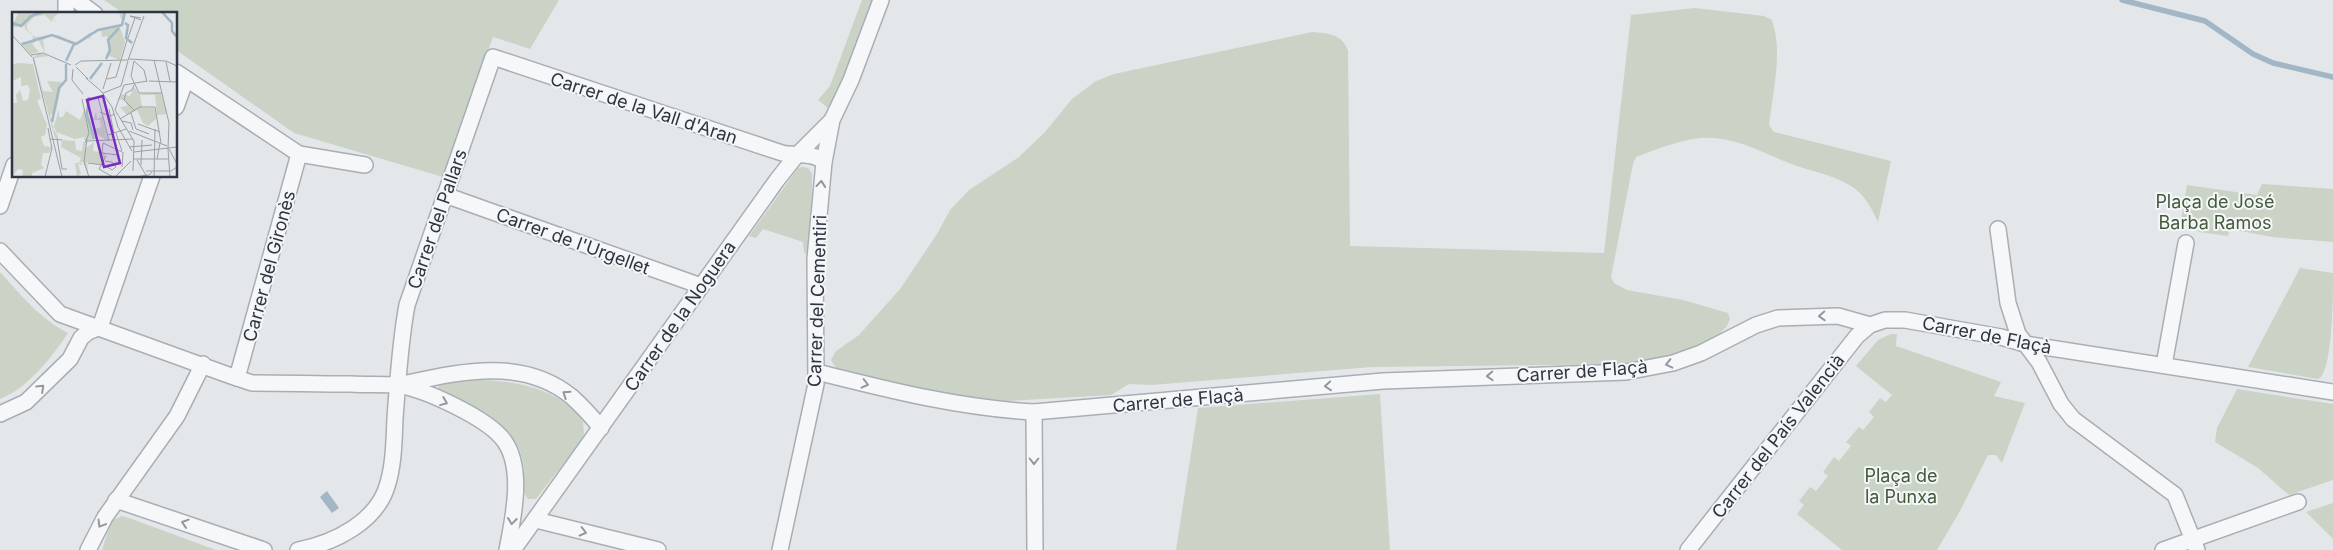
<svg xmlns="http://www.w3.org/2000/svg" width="2333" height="550" font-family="Inter,sans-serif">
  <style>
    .green { fill: #cad3c6 }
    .water { fill: #a3b6c6 }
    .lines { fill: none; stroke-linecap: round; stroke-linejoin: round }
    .stream { stroke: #a3b6c6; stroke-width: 5.5 }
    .street-casing { stroke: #a9aeb4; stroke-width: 18 }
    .street { stroke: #f6f7f9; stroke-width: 15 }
    .oneway { stroke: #92969d }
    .labels { text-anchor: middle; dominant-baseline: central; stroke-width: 4; stroke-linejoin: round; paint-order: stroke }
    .street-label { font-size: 18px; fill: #2d3541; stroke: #f4f6f8 }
    .park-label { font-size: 18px; fill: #435b3c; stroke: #f4f6f8 }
    .inset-river { fill: none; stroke: #a3b6c6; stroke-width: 2.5 }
    .inset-road { fill: none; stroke: #9ba0a6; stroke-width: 1 }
    .view { fill: #7b2cbf; fill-opacity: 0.15; stroke: #7b2cbf; stroke-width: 2.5 }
    .inset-edge { fill: none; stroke: #2d3541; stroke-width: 2.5 }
  </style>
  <rect width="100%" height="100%" fill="#e4e7ea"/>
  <g class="green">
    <polygon points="104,0 559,0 530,49 493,37 443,177 294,133 176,50 176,14 124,14"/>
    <polygon points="862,0 872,0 839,91 828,108 818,100 830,86"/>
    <path d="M1695,8L1764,16L1772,20C1783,52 1773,92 1769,125L1774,132L1891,161L1878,222C1871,207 1865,195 1851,186C1835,176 1815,172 1797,166C1766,155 1737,136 1702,138C1683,139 1654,150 1636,157L1633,164L1611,277L1614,283L1627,290L1683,300L1728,313L1730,319L1727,326L1720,333L1693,349L1636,364L1372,367L1151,385L1129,384L1111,395L991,402L949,396L836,368L831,360L836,351L859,335L900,289L937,234L950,210L969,190L1019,157L1045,132L1072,99L1096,81L1114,74L1312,32C1327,33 1343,34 1348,51L1350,246L1604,253L1631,15Z"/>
    <polygon points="803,167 808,168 812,173 811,254 804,253 803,242 763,229 756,238 749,236 798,168"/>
    <polygon points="2262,184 2333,189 2333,242 2272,237 2230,229 2228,236 2199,232 2194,222 2181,219 2187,185 2257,195"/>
    <path d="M2300,268L2333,273C2333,292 2333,373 2318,379L2248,367Z"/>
    <path d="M0,272C21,295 40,319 68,333C52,357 28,388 0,399Z"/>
    <polygon points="1891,334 1897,334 1896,346 2001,382 1994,396 2025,403 2002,463 1996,455 1988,455 1960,511 1937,550 1842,550 1797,514 1804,505 1799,501 1810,487 1816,491 1828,476 1823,472 1834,457 1839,461 1851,446 1846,442 1859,427 1863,430 1874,417 1869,412 1880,398 1886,402 1892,395 1856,366 1878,340"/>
    <path d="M480,380C517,381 561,389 583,422L584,434L581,441L536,499H528C521,492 525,478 524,469C520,424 478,409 442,393L438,388L439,385L443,384Z"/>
    <polygon points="2237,389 2333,404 2333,480 2289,495 2258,468 2215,442 2217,428"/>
    <polygon points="1380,394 1390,550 1176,550 1198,408"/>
    <polygon points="2333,503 2333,539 2306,512"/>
    <polygon points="122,516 129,518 216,550 102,550 111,521"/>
  </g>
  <polygon class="water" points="327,491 339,508 332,513 320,497"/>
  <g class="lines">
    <polyline class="stream" points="2122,0 2205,21 2253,54 2273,63 2333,77"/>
    <g class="street-casing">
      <g id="street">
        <polyline points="76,0 95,14"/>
        <polyline points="66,14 66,0"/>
        <polyline points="176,72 299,154 365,165"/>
        <polyline points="176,107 186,79"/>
        <polyline points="445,195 701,286"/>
        <polyline points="0,206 14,165"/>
        <polyline points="1998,229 2008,303 2018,334 2039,362 2061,404 2073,419 2175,495 2197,550"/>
        <path d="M0,251L60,314L231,376L252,383C285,383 318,384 351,384C366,385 381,384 396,385C423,388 490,419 505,442C524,470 513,519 507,550"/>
        <polyline points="2164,365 2186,243"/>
        <path d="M817,372C889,390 959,408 1034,412L1383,381L1626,372L1673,363L1701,353L1756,325L1778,318L1838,316L1870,325"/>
        <polyline points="237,378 299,154"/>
        <path d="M398,385C455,373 521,355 572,397C582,406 592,417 601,428"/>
        <polyline points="1034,412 1035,550"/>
        <polyline points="0,414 26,402 70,359 81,338 88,332 100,327 152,176"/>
        <polyline points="116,500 264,550"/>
        <polyline points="536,520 658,550"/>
        <polyline points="88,550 105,517 177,416 203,364"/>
        <path d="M298,550C334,543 378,522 388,483C394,462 394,440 395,418C398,380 400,342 407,305L493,57L782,153C795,156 814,152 824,162"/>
        <polyline points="513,550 777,180 796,156 831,121"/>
        <polyline points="780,550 816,384 815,259 824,162 832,120 851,80 881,0"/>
        <polyline points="1688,550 1857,336 1870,325 1885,320 1905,320 2001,337 2025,344 2333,392"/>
        <polyline points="2163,550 2298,502"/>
      </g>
    </g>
    <use href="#street" class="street"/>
  </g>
  <defs><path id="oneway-chevron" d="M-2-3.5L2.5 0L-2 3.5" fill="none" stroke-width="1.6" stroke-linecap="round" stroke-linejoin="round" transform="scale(1.25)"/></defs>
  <g class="oneway">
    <use href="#oneway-chevron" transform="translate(821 184) rotate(-85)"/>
    <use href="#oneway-chevron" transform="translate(1822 316) rotate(177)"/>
    <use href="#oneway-chevron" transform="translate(1669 364) rotate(167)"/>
    <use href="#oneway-chevron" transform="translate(1490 376) rotate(178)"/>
    <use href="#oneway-chevron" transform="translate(865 384) rotate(14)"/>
    <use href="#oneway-chevron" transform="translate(1328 386) rotate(175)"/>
    <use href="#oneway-chevron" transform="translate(41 388) rotate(-43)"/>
    <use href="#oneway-chevron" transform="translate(566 394) rotate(-146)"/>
    <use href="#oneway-chevron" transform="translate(444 402) rotate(22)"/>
    <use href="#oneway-chevron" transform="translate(1034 461) rotate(90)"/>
    <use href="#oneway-chevron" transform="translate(512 521) rotate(97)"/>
    <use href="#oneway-chevron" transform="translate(185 523) rotate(-162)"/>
    <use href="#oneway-chevron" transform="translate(101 524) rotate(121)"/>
    <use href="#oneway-chevron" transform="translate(583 532) rotate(14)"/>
  </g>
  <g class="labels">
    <g class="street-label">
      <text transform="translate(644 108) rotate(18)">Carrer de la Vall d'Aran</text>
      <text transform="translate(437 219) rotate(-71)">Carrer del Pallars</text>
      <text transform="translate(573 241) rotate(20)">Carrer de l'Urgellet</text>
      <text transform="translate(269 266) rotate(-75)">Carrer del Gironès</text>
      <text transform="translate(817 301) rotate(-88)">Carrer del Cementiri</text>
      <text transform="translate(680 316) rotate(-55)">Carrer de la Noguera</text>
      <text transform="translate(1987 335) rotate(11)">Carrer de Flaçà</text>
      <text transform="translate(1582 371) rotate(-4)">Carrer de Flaçà</text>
      <text transform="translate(1178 400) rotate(-5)">Carrer de Flaçà</text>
      <text transform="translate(1778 436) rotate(-52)">Carrer del País Valencià</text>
    </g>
    <g class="park-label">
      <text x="2215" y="201">Plaça de José<tspan x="2215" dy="21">Barba Ramos</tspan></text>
      <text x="1901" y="475">Plaça de<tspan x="1901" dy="21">la Punxa</tspan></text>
    </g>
  </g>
  <g transform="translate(12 12)">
    <rect width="165" height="165" fill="#e4e7ea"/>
    <path d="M48,0L42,5L44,11L41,5L40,10L33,3L22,5L15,12V17L23,25L46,23L61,30L38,24L31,28L33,41L26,27L20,32L27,40L18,42L8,31L20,29L21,23L13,17V14L0,15L6,1ZM107,0H113V7L108,16L113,30L108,48L97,44L93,47L98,33L95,24L90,25L89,18L77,24L80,27L75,26L70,30L64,32L77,21L108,13L112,7H109ZM27,41L37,44L22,46L31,79L41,80L35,69L50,70L44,99L38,103L42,117L41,118H42L46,124V126H43L21,46ZM5,51L21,52L29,87L25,88L26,91L35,113L33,123L29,125L32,134L40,135L37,141H31L29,153L32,156L20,161V165H10L11,158L6,157L0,165V91H5L4,83L8,78L11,89L16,88L18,78L16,73L9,74V65L0,69V53ZM122,75L127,82L149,81L155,102L145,103L143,83H128L130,96H142L145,106L136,114L131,111L125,98L115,103L108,95L115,94L114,89L106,87L110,82L118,84ZM73,96L82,128H72L73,125L63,127L44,120L42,114L47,97V105H51L54,99L68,108ZM84,100L85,107L90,104L96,129L86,123L83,117L89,115L88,108H81ZM50,128L63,129L64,138L70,139L71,130L74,132L73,137L82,130L89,131L82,130L81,139L94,141L91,153L75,150L76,160L71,150H68L71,153L66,152L69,161L65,165L63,151H67L69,146L49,135Z" fill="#cad3c6"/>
    <path class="inset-river" d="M150,0L160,11V19L165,25M0,11L9,14L19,4L30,0M113,11L116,13L114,26L120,31M10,32L40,23L64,32L86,18L110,13L113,0M94,47L98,38L96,28L107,16M54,49L62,32M78,67L90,51M77,85L75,102L82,127M40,110L47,76L54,68V52"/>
    <path class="inset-road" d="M129,8L118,4L129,6M0,23L20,45M116,26L123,6M19,43L31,41L59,53M21,45L50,165M116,47L154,49L165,54M142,48L157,111L156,137M122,49L119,64L127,81H150M122,49L132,58L135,70M154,50L158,69M63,53L69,49L116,48L132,4M64,55L76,67M61,57L60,68L71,82M74,66L89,79L100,95L106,115L120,139M95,67L104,65L115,28M137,69L165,70M112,73L103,98L122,129L121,159M112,73L135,69M122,73L120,78L114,81L112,88L123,99M91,77L99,51M91,81L109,74L116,49M86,85L97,129M70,87L77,121L73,131M97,97L102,121M88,100L98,104L103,102M119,101L124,117L137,122M108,107L128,95H143L149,131M110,109L119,111L121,118M126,112L148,120M36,116L38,127L50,128M117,119L155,134M104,121L110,139M96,123L114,117M45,126L50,157H55M75,127L72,150L77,165M75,129L121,127M91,131L90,141L106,143M91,131L110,140M117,135L140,133M156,137L158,165M157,137L165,152M122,140L165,135M94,144L87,157L101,165M122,147H156M145,147L148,131M125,148L135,165M76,151L91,153M92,153L100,158L104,155L100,150L93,149M129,153L130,128M110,155L111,140M134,159H159L165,155M33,165L40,136L38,127M103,165L119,149M123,165L137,163L140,160M142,165L143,117"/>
    <path class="view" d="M91,84L108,151L92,155L75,88Z"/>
    <rect width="165" height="165" class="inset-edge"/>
  </g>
</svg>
